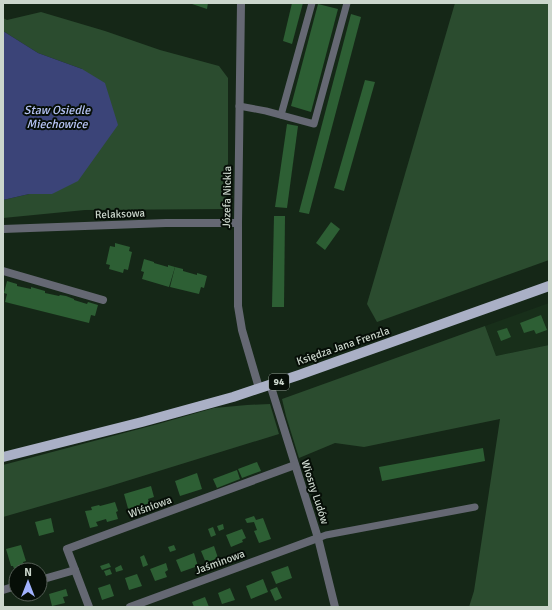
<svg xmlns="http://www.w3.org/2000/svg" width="552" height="610" font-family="Signika,sans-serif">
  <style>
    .built { fill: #182f1a }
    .green { fill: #2b4c2f }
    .water { fill: #3b4478 }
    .building { fill: #2d5f34 }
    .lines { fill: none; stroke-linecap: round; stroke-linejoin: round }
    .lane { stroke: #656873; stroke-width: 7 }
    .street { stroke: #656873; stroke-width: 8 }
    .primary { stroke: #aab0c6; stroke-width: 10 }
    .labels { text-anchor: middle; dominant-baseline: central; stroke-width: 4; stroke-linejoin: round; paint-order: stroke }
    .shield { fill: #060e07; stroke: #909a91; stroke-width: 1 }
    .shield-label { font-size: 10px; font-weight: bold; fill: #cbd6cc }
    .street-label { font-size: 11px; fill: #cbd6cc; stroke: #060e07 }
    .water-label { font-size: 12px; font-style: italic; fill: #b6c3f4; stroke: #060e07 }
  </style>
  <rect width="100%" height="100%" fill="#152717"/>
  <polygon class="built" points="549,303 549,345 496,356 485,326"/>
  <g class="green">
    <polygon points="455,3 549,3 549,260 377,322 367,304"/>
    <polygon points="41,12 105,31 160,50 219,66 228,78 228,163 226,209 85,210 3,218 3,200 29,194 52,194 82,69 38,53 3,31 3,18 7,20"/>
    <polygon points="485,326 496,356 549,345 549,607 469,607 474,591 500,419 364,447 335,443 299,458 286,416 282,399"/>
    <polygon points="270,404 279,434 107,487 3,517 3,465 158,424 214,408 247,405"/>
  </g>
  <polygon class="water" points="3,31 38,53 82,69 105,83 118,125 78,181 52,194 29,194 3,200"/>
  <g class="building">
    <polygon points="189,3 208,3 207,9"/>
    <polygon points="292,3 303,3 292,44 283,41"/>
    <polygon points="318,4 338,9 311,112 291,106"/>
    <polygon points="351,14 361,17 309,214 299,212"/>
    <polygon points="365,80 375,82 344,191 334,188"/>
    <polygon points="287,124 298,126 287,208 275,207"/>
    <polygon points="274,216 285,216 284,307 272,307"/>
    <polygon points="331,222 340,229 325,250 316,243"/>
    <polygon points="115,243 130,247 129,251 132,252 128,270 124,269 123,273 109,269 110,265 106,264 110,246 115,247"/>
    <polygon points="144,259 154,262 154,263 168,267 168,265 175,267 169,287 142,279 144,272 141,271"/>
    <polygon points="175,267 183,269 183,271 197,275 197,273 207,276 204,288 201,287 199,294 170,287"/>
    <polygon points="7,281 17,284 17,286 31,289 31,287 45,291 45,293 59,296 60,295 66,296 74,299 74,300 87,304 88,302 98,305 95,316 91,315 89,323 5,302 7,294 4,293"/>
    <polygon points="541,315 547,330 536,334 534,330 524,333 520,323"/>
    <polygon points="507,328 511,337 501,341 497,331"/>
    <polygon points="483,448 485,461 382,481 379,467"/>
    <polygon points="257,462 261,471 242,478 238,469"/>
    <polygon points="237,470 240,479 217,488 213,479"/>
    <polygon points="197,473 202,489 180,496 175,481"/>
    <polygon points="151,486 154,497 148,499 150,505 129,512 124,494"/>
    <polygon points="115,502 118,511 116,512 118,519 107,522 106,519 96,522 98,526 90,528 85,511 92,510 91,507 99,505 100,506"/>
    <polygon points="254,516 256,520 263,518 271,539 259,543 254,531 257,530 254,522 247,523 245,519"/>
    <polygon points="51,518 54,532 39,536 35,522"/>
    <polygon points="223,524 224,529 219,531 217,526"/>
    <polygon points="213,527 216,535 211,537 208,529"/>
    <polygon points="242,529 246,538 242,540 243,542 231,547 226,535"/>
    <polygon points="21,545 26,561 23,562 24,566 19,567 20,570 16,570 16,574 13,566 11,566 6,549"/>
    <polygon points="174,545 176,550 170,552 168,547"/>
    <polygon points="214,546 218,558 206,563 201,551"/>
    <polygon points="194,553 198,566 181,572 176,560"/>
    <polygon points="144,555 148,565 143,567 140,557"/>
    <polygon points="109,563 111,567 102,570 100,566"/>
    <polygon points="166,563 168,570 165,572 167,577 155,581 150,569"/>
    <polygon points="121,565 123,570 116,572 115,568"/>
    <polygon points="288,566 292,578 276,584 271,572"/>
    <polygon points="110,569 112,574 106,576 104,571"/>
    <polygon points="137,574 142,586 129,590 125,578"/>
    <polygon points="263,579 268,592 251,599 246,586"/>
    <polygon points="110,584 114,596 102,600 98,588"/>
    <polygon points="277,587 282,598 275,601 270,590"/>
    <polygon points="230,588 235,600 222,604 218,593"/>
    <polygon points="66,589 68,596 63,597 65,603 52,606 49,594"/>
    <polygon points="205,597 209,607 194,607 192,602"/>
  </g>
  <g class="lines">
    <g class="lane">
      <polyline points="239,106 266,111 314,124 347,3"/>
      <polyline points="281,115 312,3"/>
      <polyline points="318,538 326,535 475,507"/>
    </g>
    <g class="street">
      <polyline points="241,3 238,223 238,306 242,330 259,388"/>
      <polyline points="3,229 166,223 238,223"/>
      <polyline points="3,271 103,300"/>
      <polyline points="270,384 318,538 335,607"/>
      <polyline points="75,570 89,607"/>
      <polyline points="40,580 75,570 67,549 295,465"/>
      <polyline points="3,590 16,586"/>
      <polyline points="130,607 318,538"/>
    </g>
    <polyline class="primary" points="3,457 142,422 233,397 299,375 549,286"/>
  </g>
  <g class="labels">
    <rect class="shield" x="269" y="374" width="20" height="16" rx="3"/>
    <g class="shield-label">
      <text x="279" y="382">94</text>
    </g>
    <g class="street-label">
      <text transform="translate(227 197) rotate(-89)">Józefa Nickla</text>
      <text transform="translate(120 214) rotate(-2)">Relaksowa</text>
      <text transform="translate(343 346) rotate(-19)">Księdza Jana Frenzla</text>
      <text transform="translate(315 492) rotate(72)">Wiosny Ludów</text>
      <text transform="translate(150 507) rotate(-20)">Wiśniowa</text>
      <text transform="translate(220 562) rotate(-20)">Jaśminowa</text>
    </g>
    <g class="water-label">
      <text x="57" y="110">Staw Osiedle<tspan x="57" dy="14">Miechowice</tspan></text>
    </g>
  </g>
  <rect width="552" height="610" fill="none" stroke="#cbd6cc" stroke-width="8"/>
  <g transform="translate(28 582)"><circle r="19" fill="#060e07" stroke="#555e56"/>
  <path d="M0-3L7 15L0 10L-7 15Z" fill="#a1b2fd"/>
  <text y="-6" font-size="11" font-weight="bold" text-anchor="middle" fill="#cbd6cc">N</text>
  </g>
</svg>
